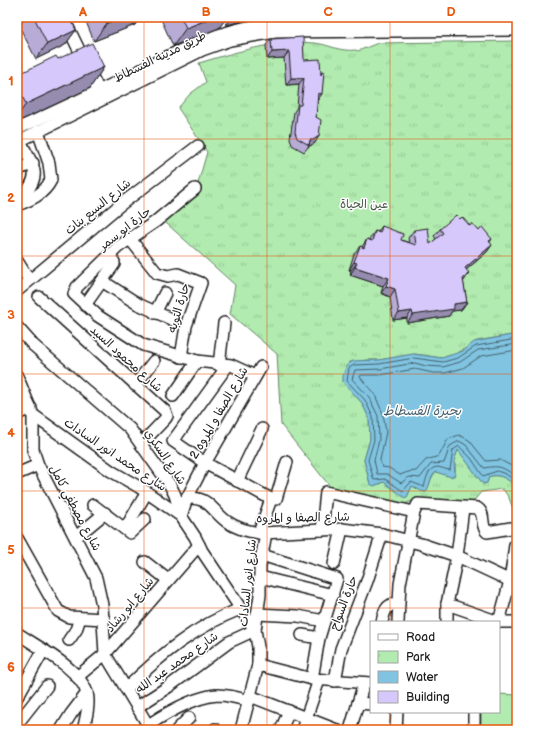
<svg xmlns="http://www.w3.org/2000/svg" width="534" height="747" font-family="'Balsamiq Sans','Playpen Sans Arabic',sans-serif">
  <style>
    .green { fill: #b1ebaf; stroke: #668466 }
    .park { fill: url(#park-tufts); stroke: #668466 }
    .water { fill: #80c4e1; stroke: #588192 }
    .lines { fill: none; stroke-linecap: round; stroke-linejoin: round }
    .shore { stroke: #445f6b; stroke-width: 1 }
    .minor-casing { stroke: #1c1c1c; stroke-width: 14 }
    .minor { stroke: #fff; stroke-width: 11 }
    .wall { fill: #b8acd7; stroke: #1c1c1c }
    .shaded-wall { fill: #968caf; stroke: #1c1c1c }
    .building { fill: #d6c8fa; stroke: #1c1c1c }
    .grid { fill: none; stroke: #e8590c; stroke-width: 1; stroke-opacity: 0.55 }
    .labels { text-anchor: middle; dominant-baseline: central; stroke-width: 3; stroke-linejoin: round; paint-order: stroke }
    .street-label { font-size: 12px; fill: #1c1c1c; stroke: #fff }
    .park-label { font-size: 12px; fill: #495a48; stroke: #fff }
    .water-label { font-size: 13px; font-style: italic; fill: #445f6b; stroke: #fff }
    .neatline { fill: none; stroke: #e8590c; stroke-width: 1.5 }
    .grid-label { font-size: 13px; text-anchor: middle; font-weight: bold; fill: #e8590c }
  </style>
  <defs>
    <pattern id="park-tufts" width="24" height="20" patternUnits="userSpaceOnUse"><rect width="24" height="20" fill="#b1ebaf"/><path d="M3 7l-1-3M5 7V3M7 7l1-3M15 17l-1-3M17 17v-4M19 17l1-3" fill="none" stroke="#98c996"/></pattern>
  </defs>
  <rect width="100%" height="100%" fill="#fff"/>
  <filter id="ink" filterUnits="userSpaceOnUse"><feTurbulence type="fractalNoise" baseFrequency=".025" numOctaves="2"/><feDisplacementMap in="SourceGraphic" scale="8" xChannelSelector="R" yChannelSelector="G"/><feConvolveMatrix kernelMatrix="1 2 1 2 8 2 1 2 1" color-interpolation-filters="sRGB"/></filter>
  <g filter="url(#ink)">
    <polygon class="green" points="499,694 517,695 517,730 481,730 481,712 499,712"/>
    <path class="park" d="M517,41V334L477,341L456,354L442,358L415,354L379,360H367L350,362L346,366L343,382L362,403L369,418L370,439L364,460L370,484H380L384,482L407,497L412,486L425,492C431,486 429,478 436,472L454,476C458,468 451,458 459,450L483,484L487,483L489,477C499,472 511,481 517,488V519L509,498L503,489L481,492L473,502L415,500L400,506L332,489L281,425L277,354L230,314L235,285L166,223V219L195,194L207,152L178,108L190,94L206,82L199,63C236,52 274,40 314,43C329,44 338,52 356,50L358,51L378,43Z"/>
    <path class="water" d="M517,334V488C511,481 499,472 489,477L487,483L483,484L458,450L454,461L455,475L451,477L436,472C429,478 431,484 426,492L421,491L412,486L407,497L405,498L384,482L374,486L370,484L364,460L370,439L369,418L362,403L343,382V374L348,364L353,361L379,360L413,354L442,358L463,351L474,342Z"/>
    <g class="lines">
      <g class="shore">
        <path d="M517,339L476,346L458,358L443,362L414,358L379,364L354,365L349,368L347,381L365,400L373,417L374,440L368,460L374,480L385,479L403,491L411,482L424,487C426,481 427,468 437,467C441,467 446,470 450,470L453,450L459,446L471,458L483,476L497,471L506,474L517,482"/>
        <path d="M517,344L478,350L460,362L443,367L426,366L415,363L380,369L355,370L352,379L369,397L378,416L379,440L374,460L377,474H387L401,483L409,477L420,478L431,464L444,463L450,446L459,441L466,445L484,468C501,465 502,467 517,477"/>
        <polyline points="517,350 481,356 463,368 445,373 433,373 415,369 380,375 361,375 360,377 375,395 383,414 386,432 380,460 382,467 389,468 400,475 408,472 416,471 426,460 439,456 448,439 459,435 469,440 486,461 500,460 517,469"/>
      </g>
      <g class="minor-casing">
        <g id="minor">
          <polyline points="63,17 102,97"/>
          <path d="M17,129C51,113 85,98 119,81C168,57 212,30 268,24L517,20"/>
          <polyline points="17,142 202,50 230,40 275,32 517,30"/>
          <polyline points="17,170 33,163"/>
          <polyline points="195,189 155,222 118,247 77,287 74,294 98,316 143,345 197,361 231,365 255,376"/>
          <path d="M17,205C31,200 44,194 51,180L49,163L38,131"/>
          <path d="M17,205C41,174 38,174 20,141"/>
          <polyline points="130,239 157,273 168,276 178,274 201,283 186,326 181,357"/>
          <polyline points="17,261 29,280"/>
          <polyline points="102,281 138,304 173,320"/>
          <polyline points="17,291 120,205 198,146"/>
          <polyline points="39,297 165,411 167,416 165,419 141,444"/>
          <polyline points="85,305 114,264 114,262 109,256"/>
          <polyline points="155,313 165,293"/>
          <polyline points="17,327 33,345 130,429 170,485 175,495 181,516 195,537 202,551 255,630 229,642 168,687 137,707"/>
          <polyline points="219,365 224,323"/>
          <polyline points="228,365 173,441 205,463 271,499"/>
          <polyline points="17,376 33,415 33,450 38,465 96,578 102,605 105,654 151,730"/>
          <polyline points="135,385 154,361"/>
          <polyline points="173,396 197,361"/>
          <polyline points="17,414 31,408"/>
          <polyline points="33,415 111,471 139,487 181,516 187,498 205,463 261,367"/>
          <polyline points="17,474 38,465"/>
          <polyline points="237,481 262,429"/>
          <path d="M187,498C210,497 211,510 226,521C237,529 249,532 262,533L342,529L382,534L421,544L457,556L517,584"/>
          <polyline points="93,505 130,533 145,519"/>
          <polyline points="125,529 147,492"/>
          <polyline points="322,530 326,492 414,512"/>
          <polyline points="259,533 271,499 276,499 287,462"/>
          <polyline points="76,537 105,513"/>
          <polyline points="17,538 58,611 69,617 104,619"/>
          <polyline points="262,555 337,579 319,638 312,679"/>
          <polyline points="145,562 168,580"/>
          <polyline points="334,564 342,529"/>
          <polyline points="260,577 333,595"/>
          <polyline points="447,604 499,622 517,622"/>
          <polyline points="257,614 298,616 324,621"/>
          <path d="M382,622C384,612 386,604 398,603"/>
          <path d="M398,622L400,584L414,512L418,504L477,508C486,513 480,526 487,532L511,528"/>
          <polyline points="447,622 447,604 457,556 463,508"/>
          <polyline points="499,622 510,581 515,545 517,546"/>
          <path d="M17,633C37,647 80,668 87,693C90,704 86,719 83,730"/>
          <polyline points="302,635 319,638"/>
          <polyline points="69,640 76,630 80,618"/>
          <polyline points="258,665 312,679 371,683"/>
          <polyline points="77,677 105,654 199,545"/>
          <polyline points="335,681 341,649 367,581 382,534"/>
          <path d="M126,689C160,655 196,626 240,609"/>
          <polyline points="250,696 337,730"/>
          <polyline points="17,697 43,651"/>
          <polyline points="358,703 371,704"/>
          <polyline points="474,712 474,730"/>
          <polyline points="17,724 47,686"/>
          <polyline points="61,730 71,714 87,693"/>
          <path d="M142,730C160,716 195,696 218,695C228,695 239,698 249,701"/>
          <polyline points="177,730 189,718"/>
          <polyline points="214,730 215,729"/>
          <polyline points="241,730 258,665 258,647 255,630 260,595 260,566 266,533"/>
          <polyline points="281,730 289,711"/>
          <polyline points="302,730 319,680"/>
          <polyline points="350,730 364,683"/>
          <polyline points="396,730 397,712"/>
        </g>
      </g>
      <use href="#minor" class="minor"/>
    </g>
    <g class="wall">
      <polygon points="17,17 70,17 76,30 65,45 36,59 19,26 17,27"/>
      <polygon points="84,17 140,17 135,25 94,41"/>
      <polygon points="160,17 248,17 246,20 227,25 225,19 219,28 173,46"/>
      <polygon points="271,39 304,60 321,73 322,71 317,101 315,143 308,147 304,152 292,145 290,138 294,112 297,107 299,84 286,85 284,58 267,59 266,45"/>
      <polygon points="58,59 104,67 90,88 17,122 17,75"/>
      <polygon points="517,77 517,101 514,101 515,79"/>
      <polygon points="460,219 470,226 492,239 490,242 487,252 466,270 463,281 467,302 461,310 452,311 449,316 407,323 407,318 393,320 390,297 381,293 383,286 350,275 351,270 349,270 354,254 360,246 362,247 367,239 369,240 375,231 378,232 382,226 401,240 409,243 408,238 414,230 430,244 436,239 434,236 440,229"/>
    </g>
    <g class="shaded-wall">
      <polygon points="17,17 26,17 19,26 17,27"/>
      <polygon points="122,17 140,17 135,25 94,41 107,23"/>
      <polygon points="214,17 227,17 219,28 173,46 186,28"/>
      <polygon points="232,17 248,17 246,20 227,25"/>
      <polygon points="76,30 65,45 36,59 47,44"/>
      <polygon points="289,51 284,58 267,59 272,52"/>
      <polygon points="104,67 90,88 17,122 17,117 26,104"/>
      <polygon points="291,78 304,78 299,84 286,85"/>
      <polygon points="318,93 322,94 317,101"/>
      <polygon points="517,96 517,101 514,101"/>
      <polygon points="319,136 315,143 308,147 309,145 310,140"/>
      <polygon points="492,245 487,252 459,276 465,268"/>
      <polygon points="354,262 357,263 351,270 349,270"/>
      <polygon points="355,267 389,278 383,286 350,275"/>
      <polygon points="469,273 464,281 458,286 463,279"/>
      <polygon points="386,286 395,289 390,297 381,293"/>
      <polygon points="467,302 461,310 452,311 449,316 407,323 413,315 454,304"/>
      <polygon points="412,311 407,318 393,320 399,313"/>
    </g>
    <g class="building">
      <polygon points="34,17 70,17 76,30 47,44"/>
      <polygon points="104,17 122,17 107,23"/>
      <polygon points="181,17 214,17 186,28"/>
      <polygon points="303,37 304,60 320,59 321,75 322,71 324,72 322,94 318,93 316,117 321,120 319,136 313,140 310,140 309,145 297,138 295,132 298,105 301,105 304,78 291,78 289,51 272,52 271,39"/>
      <polygon points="92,43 104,67 26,104 17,86 17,75 56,56 58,59"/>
      <polygon points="456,215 460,219 462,217 470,226 472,223 479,231 482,227 492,239 489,241 492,245 465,268 469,273 463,279 467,302 454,304 454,309 413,315 412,311 399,313 395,289 386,286 389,278 355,267 357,263 354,262 360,246 364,248 367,239 372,241 375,231 380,233 382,226 403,234 401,240 416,245 414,230 428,228 430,244 443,233 440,229"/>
    </g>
  </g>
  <path class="grid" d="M144,17V730M267,17V730M390,17V622M17,139H517M17,256H517M17,374H517M17,491H517M17,608H517M390,712V730"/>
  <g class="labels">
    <g class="street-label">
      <text transform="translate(160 57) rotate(-26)">طريق مدينة الفسطاط</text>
      <text transform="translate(98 207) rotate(-39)">شارع السبع بنات</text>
      <text transform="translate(125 229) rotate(-38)">حارة ابو سمر</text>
      <text transform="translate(179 308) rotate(-74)">حارة التوبه</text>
      <text transform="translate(126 359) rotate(42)">شارع محمود السيد</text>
      <text transform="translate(219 413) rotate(-60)">شارع الصفا و المروه 2</text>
      <text transform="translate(115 455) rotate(34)">شارع محمد انور السادات</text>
      <text transform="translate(165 457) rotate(56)">شارع السكري</text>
      <text transform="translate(75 508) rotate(62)">شارع مصطفي كامل</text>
      <text transform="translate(303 518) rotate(-1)">شارع الصفا و المروه</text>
      <text transform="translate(248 583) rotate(-84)">شارع انور السادات</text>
      <text transform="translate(344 603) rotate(-69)">حارة السواح</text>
      <text transform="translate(130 605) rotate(-50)">شارع ابو رشاد</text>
      <text transform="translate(177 663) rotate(-35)">شارع محمد عبد الله</text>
    </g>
    <g class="park-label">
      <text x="364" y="204">عين الحياة</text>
    </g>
    <g class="water-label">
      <text x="422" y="411">بحيرة الفسطاط</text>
    </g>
  </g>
  <rect width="534" height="747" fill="none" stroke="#fff" stroke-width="44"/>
  <rect x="370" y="621" width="130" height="92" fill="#ffffff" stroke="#a4a4a4"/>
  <rect x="378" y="634" width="20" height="6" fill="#ffffff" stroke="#a4a4a4"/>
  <text x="406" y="641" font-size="12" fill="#1c1c1c">Road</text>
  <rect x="378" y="651" width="20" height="12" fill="url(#park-tufts)" stroke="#a4a4a4"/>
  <text x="406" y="661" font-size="12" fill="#1c1c1c">Park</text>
  <rect x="378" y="671" width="20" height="12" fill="#80c4e1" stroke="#a4a4a4"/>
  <text x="406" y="681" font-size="12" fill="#1c1c1c">Water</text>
  <rect x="378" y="691" width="20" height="12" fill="#d6c8fa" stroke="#a4a4a4"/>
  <text x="406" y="701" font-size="12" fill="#1c1c1c">Building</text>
  <rect x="22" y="22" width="490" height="703" class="neatline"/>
  <g class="grid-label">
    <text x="83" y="16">A</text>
    <text x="206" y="16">B</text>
    <text x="328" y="16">C</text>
    <text x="451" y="16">D</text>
    <text x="11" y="85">1</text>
    <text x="11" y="202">2</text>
    <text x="11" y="319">3</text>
    <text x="11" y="437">4</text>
    <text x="11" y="554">5</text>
    <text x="11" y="671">6</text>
  </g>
</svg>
